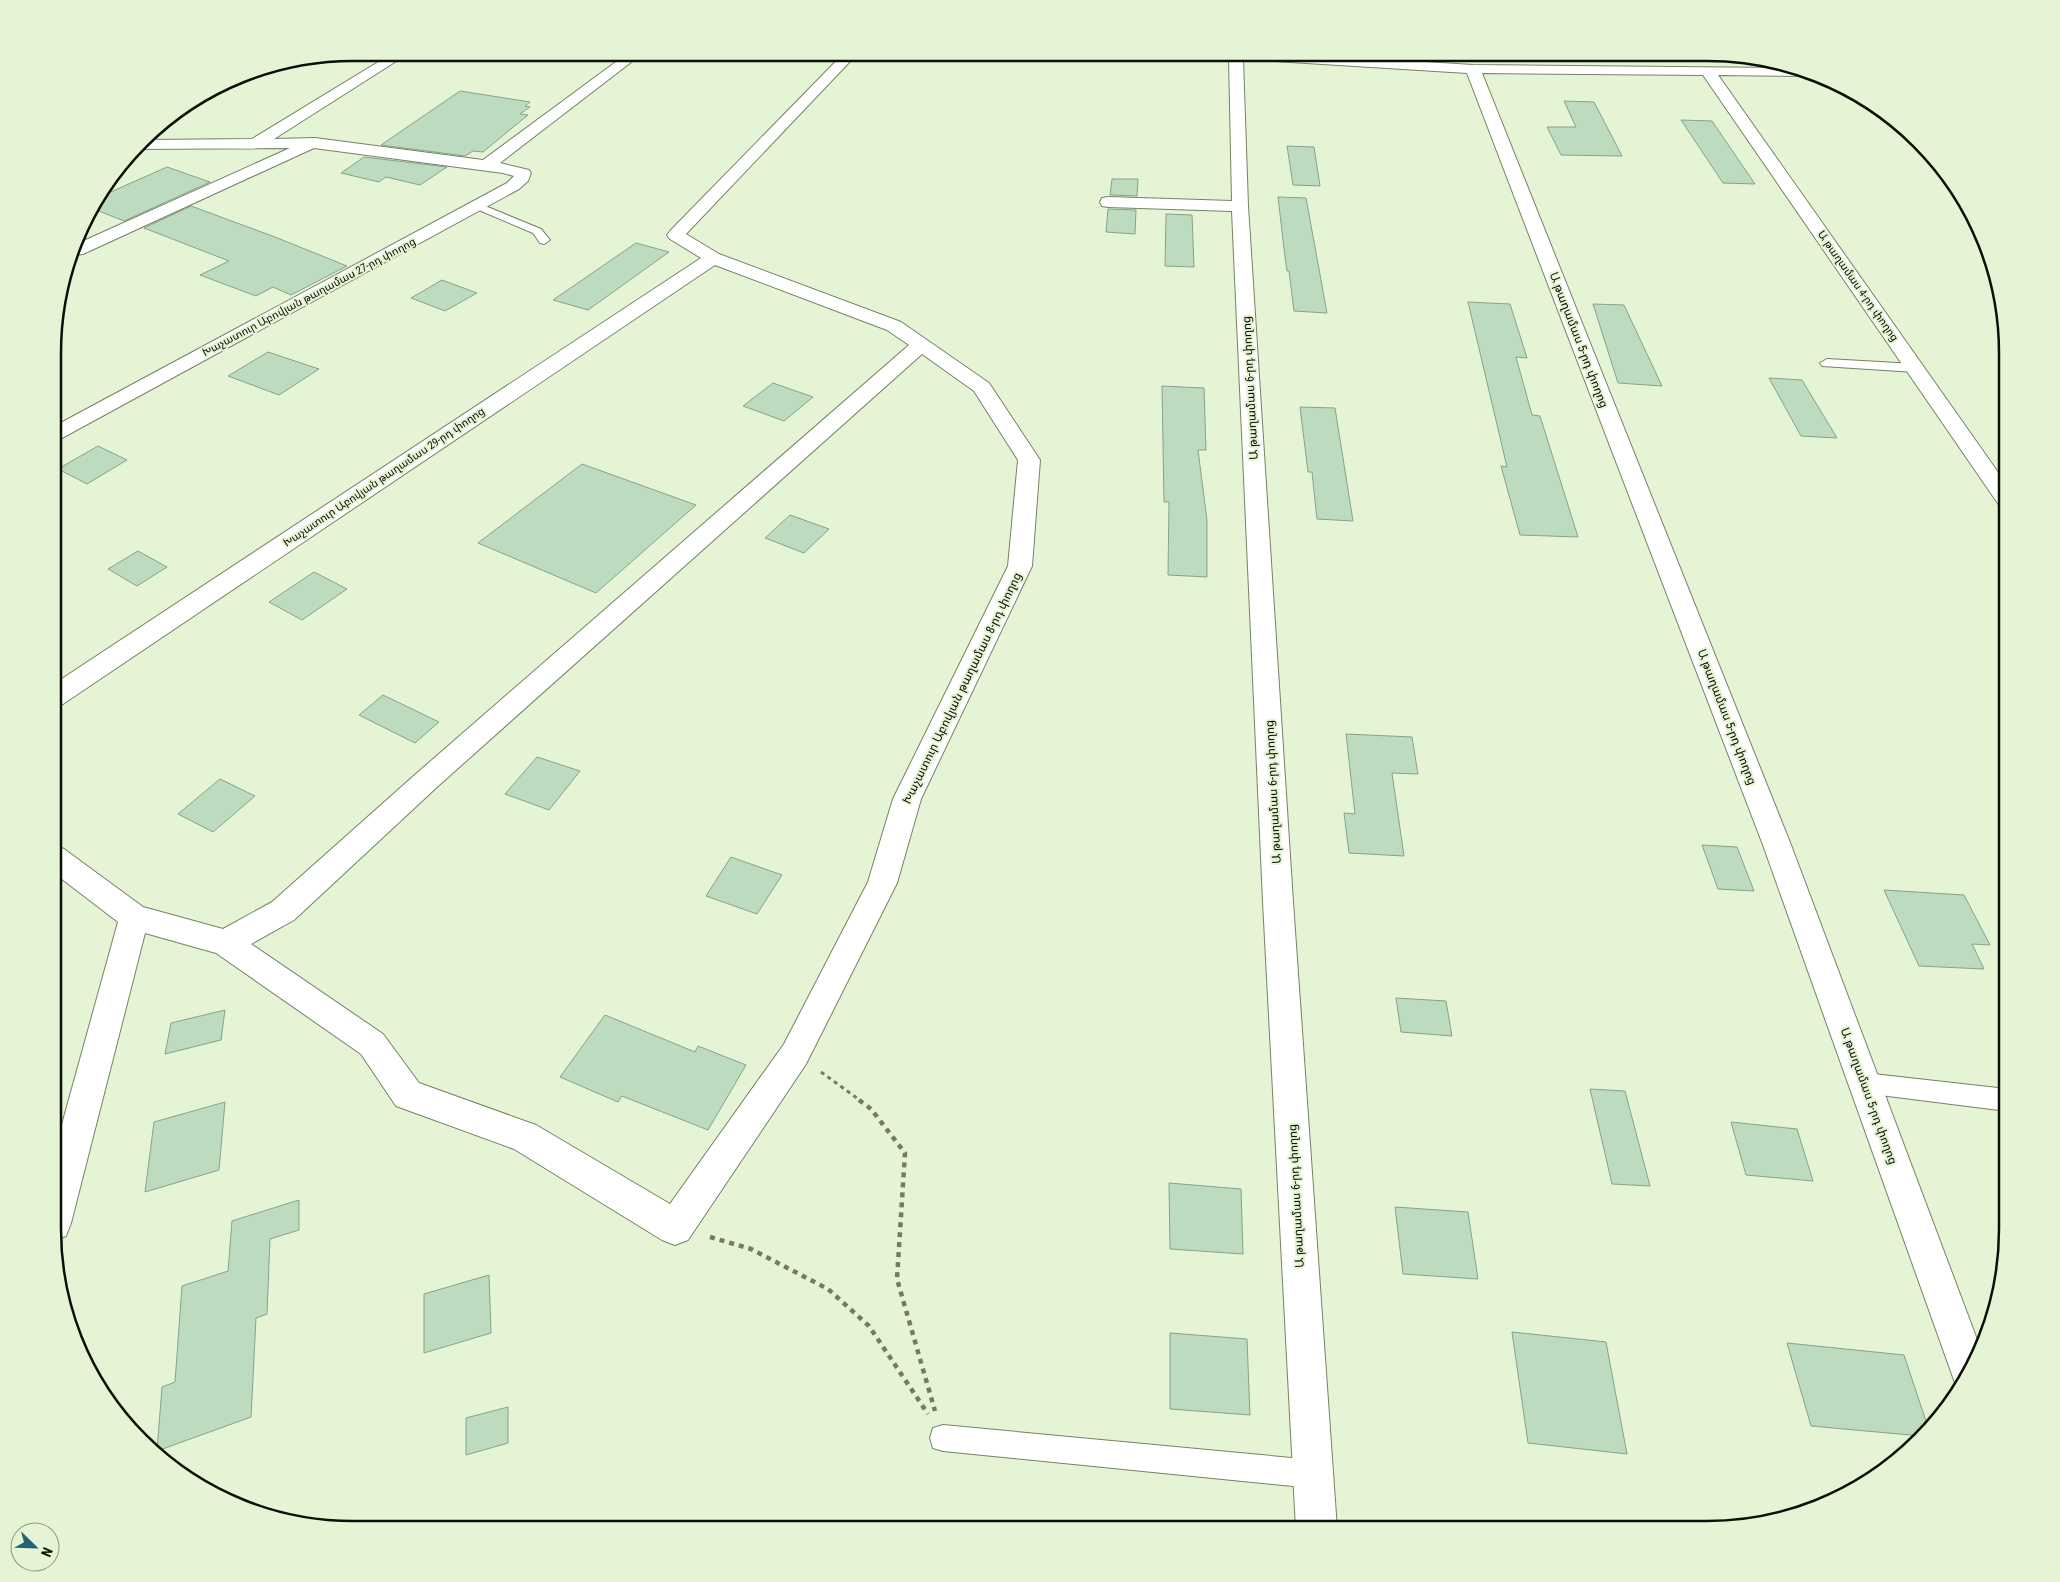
<svg xmlns="http://www.w3.org/2000/svg" width="2060" height="1582" font-family="'Roboto Condensed','Noto Sans Armenian',sans-serif">
  <style>
    .building { fill: #bcdbbf; stroke: #88a18b }
    .lines { fill: none; stroke-linecap: round; stroke-linejoin: round }
    .service-casing { stroke: #758267; stroke-width: 2 }
    .minor-casing { stroke: #758267; stroke-width: 2 }
    .path-far1 { stroke: #727b68; stroke-width: 3; stroke-dasharray: 4 4; stroke-linecap: butt }
    .path { stroke: #727b68; stroke-width: 4.5; stroke-dasharray: 5 5; stroke-linecap: butt }
    .service { fill: #fff; fill-rule: evenodd }
    .minor { fill: #fff; fill-rule: evenodd }
    .labels { text-anchor: middle; dominant-baseline: central; stroke-width: 4; stroke-linejoin: round; paint-order: stroke }
    .far-street-label { font-size: 11px; fill: #0c1007; stroke: #e6f4d6 }
    .street-label { font-size: 12px; fill: #0c1007; stroke: #e6f4d6 }
    .rim { fill: none; stroke: #0c1007; stroke-width: 2.5 }
  </style>
  <rect width="100%" height="100%" fill="#e6f4d6"/>
  <g class="building">
    <polygon points="460,91 530,102 525,106 530,107 520,114 528,115 483,152 473,151 465,156 381,145"/>
    <polygon points="1564,101 1594,102 1622,156 1561,155 1547,127 1576,127"/>
    <polygon points="1681,120 1712,121 1755,184 1723,183"/>
    <polygon points="1287,146 1314,147 1320,186 1293,185"/>
    <polygon points="364,157 447,167 420,185 386,177 379,182 341,173"/>
    <polygon points="167,167 210,182 124,221 91,208 97,198"/>
    <polygon points="1112,179 1138,179 1137,196 1110,195"/>
    <polygon points="1278,197 1306,198 1327,313 1294,311 1289,271 1287,271 1285,257"/>
    <polygon points="191,206 275,237 347,266 291,295 273,287 256,296 200,275 229,261 144,228"/>
    <polygon points="1108,209 1136,210 1135,234 1106,232"/>
    <polygon points="1166,214 1192,215 1194,267 1165,266"/>
    <polygon points="636,243 669,252 588,310 553,300"/>
    <polygon points="442,280 477,293 445,311 411,298"/>
    <polygon points="1468,302 1510,304 1527,358 1516,357 1532,415 1540,416 1578,537 1520,535 1501,466 1507,467"/>
    <polygon points="1593,304 1624,305 1662,386 1618,383"/>
    <polygon points="268,352 319,369 279,395 228,376"/>
    <polygon points="1769,378 1802,380 1837,438 1801,436"/>
    <polygon points="773,383 813,397 784,421 743,406"/>
    <polygon points="1162,386 1204,388 1206,450 1198,450 1207,520 1207,577 1168,575 1169,502 1164,502"/>
    <polygon points="1300,407 1335,408 1353,521 1317,519 1312,472 1308,472"/>
    <polygon points="98,446 127,460 87,484 58,469"/>
    <polygon points="582,464 696,505 596,593 478,543"/>
    <polygon points="790,515 829,529 804,553 765,538"/>
    <polygon points="138,551 167,567 137,586 108,569"/>
    <polygon points="314,572 347,589 302,620 269,602"/>
    <polygon points="383,695 439,722 415,743 359,715"/>
    <polygon points="1346,734 1412,737 1418,774 1392,773 1404,856 1349,853 1344,813 1355,814"/>
    <polygon points="537,757 580,771 549,810 505,794"/>
    <polygon points="220,779 255,796 213,832 178,814"/>
    <polygon points="1702,845 1737,847 1754,891 1718,889"/>
    <polygon points="731,857 782,875 757,914 706,896"/>
    <polygon points="1884,890 1964,895 1990,945 1972,944 1984,969 1919,966"/>
    <polygon points="1396,998 1446,1001 1452,1036 1401,1032"/>
    <polygon points="225,1010 221,1040 165,1054 171,1023"/>
    <polygon points="605,1015 695,1052 698,1046 746,1065 708,1130 622,1096 618,1102 560,1077"/>
    <polygon points="1590,1089 1625,1091 1650,1186 1612,1184"/>
    <polygon points="225,1102 219,1170 145,1192 154,1122"/>
    <polygon points="1731,1122 1797,1129 1813,1181 1746,1175"/>
    <polygon points="1169,1183 1241,1189 1243,1254 1170,1249"/>
    <polygon points="299,1200 299,1230 270,1239 267,1314 256,1318 251,1417 157,1451 162,1387 175,1382 182,1286 228,1271 232,1221"/>
    <polygon points="1395,1207 1468,1212 1478,1279 1403,1274"/>
    <polygon points="489,1275 491,1333 424,1353 424,1294"/>
    <polygon points="1512,1332 1606,1342 1627,1454 1528,1443"/>
    <polygon points="1170,1333 1247,1339 1250,1415 1170,1409"/>
    <polygon points="1787,1343 1904,1355 1929,1430 1921,1436 1811,1426"/>
    <polygon points="508,1407 508,1443 466,1455 466,1418"/>
  </g>
  <g class="lines">
    <g class="service-casing">
      <g id="service">
        <polygon points="478,203 541,229 550,240 544,244 540,243 533,233 474,208 472,206"/>
        <polygon points="1827,359 1915,364 1922,368 1915,372 1822,366 1820,363"/>
        <polygon points="1864,1073 2007,1089 2007,1111 1864,1093 1856,1090 1853,1083 1856,1076"/>
        <polygon points="943,1425 1313,1460 1323,1464 1327,1474 1323,1484 1313,1488 943,1451 933,1448 930,1438 933,1428"/>
      </g>
    </g>
    <g class="minor-casing">
      <g id="minor">
        <polygon points="393,53 409,53 274,139 315,138 483,160 628,53 643,53 500,163 529,170 531,173 528,181 519,189 62,438 55,440 55,426 507,183 514,176 503,173 314,148 83,254 75,255 79,243 290,148 137,149 144,140 252,139"/>
        <path d="M844,53H858L686,234L719,254L901,322L989,383L1040,460L1032,566L921,799L897,883L806,1064L688,1240L675,1245L662,1240L514,1149L396,1106L361,1054L216,953L145,933L71,1223L66,1236L53,1241V1157L118,922L54,873V845L64,849L143,907L223,929L272,902L417,773L909,345L887,330L715,265L63,704L54,706V684L701,258L670,239L667,235L670,231ZM922,354L974,391L1018,460L1008,566L893,799L868,882L784,1044L670,1204L536,1125L419,1083L383,1034L251,944L294,920L437,787Z"/>
        <polygon points="1206,53 1280,53 1473,65 1788,68 1814,74 1808,76 1718,75 2007,485 2007,507 1999,505 1703,75 1482,73 1791,845 1981,1350 1960,1384 1955,1383 1950,1369 1763,845 1467,73 1243,59 1248,206 1293,902 1337,1529 1296,1529 1263,902 1232,211 1108,207 1102,206 1100,202 1102,198 1108,197 1232,201 1229,58 1213,57"/>
      </g>
    </g>
    <polyline class="path-far1" points="821,1072 861,1101"/>
    <g class="path">
      <polyline points="859,1100 871,1109 905,1153 897,1279 935,1411"/>
      <polyline points="710,1237 751,1249 828,1289 869,1326 928,1414"/>
    </g>
    <use href="#service" class="service"/>
    <use href="#minor" class="minor"/>
  </g>
  <g class="labels">
    <g class="far-street-label">
      <text transform="translate(1858 286) rotate(55)">Ա թաղամաս 4-րդ փողոց</text>
      <text transform="translate(309 297) rotate(-28)">Խաչատուր Աբովյան թաղամաս 27-րդ փողոց</text>
      <text transform="translate(384 477) rotate(-34)">Խաչատուր Աբովյան թաղամաս 29-րդ փողոց</text>
    </g>
    <g class="street-label">
      <text transform="translate(1579 340) rotate(69)">Ա թաղամաս 5-րդ փողոց</text>
      <text transform="translate(1250 388) rotate(-93)">Ա թաղամաս 6-րդ փողոց</text>
      <text transform="translate(962 688) rotate(-64)">Խաչատուր Աբովյան թաղամաս 8-րդ փողոց</text>
      <text transform="translate(1727 717) rotate(69)">Ա թաղամաս 5-րդ փողոց</text>
      <text transform="translate(1273 792) rotate(-93)">Ա թաղամաս 6-րդ փողոց</text>
      <text transform="translate(1869 1096) rotate(70)">Ա թաղամաս 5-րդ փողոց</text>
      <text transform="translate(1296 1196) rotate(-93)">Ա թաղամաս 6-րդ փողոց</text>
    </g>
  </g>
  <path d="M0 0H2060V1582H0ZM353 61H1707A292 292 0 0 1 1999 353V1229A292 292 0 0 1 1707 1521H353A292 292 0 0 1 61 1229V353A292 292 0 0 1 353 61Z" fill="#e6f4d6" fill-rule="evenodd"/>
  <path class="rim" d="M353 61H1707A292 292 0 0 1 1999 353V1229A292 292 0 0 1 1707 1521H353A292 292 0 0 1 61 1229V353A292 292 0 0 1 353 61Z"/>
  <g transform="translate(35 1547) rotate(113)"><circle r="24" fill="#e6f4d6" stroke="#8f9983"/>
  <path d="M0-4L9 19L0 12L-9 19Z" fill="#236177"/>
  <text y="-8" font-size="14" font-weight="bold" text-anchor="middle" fill="#0c1007">N</text>
  </g>
</svg>
